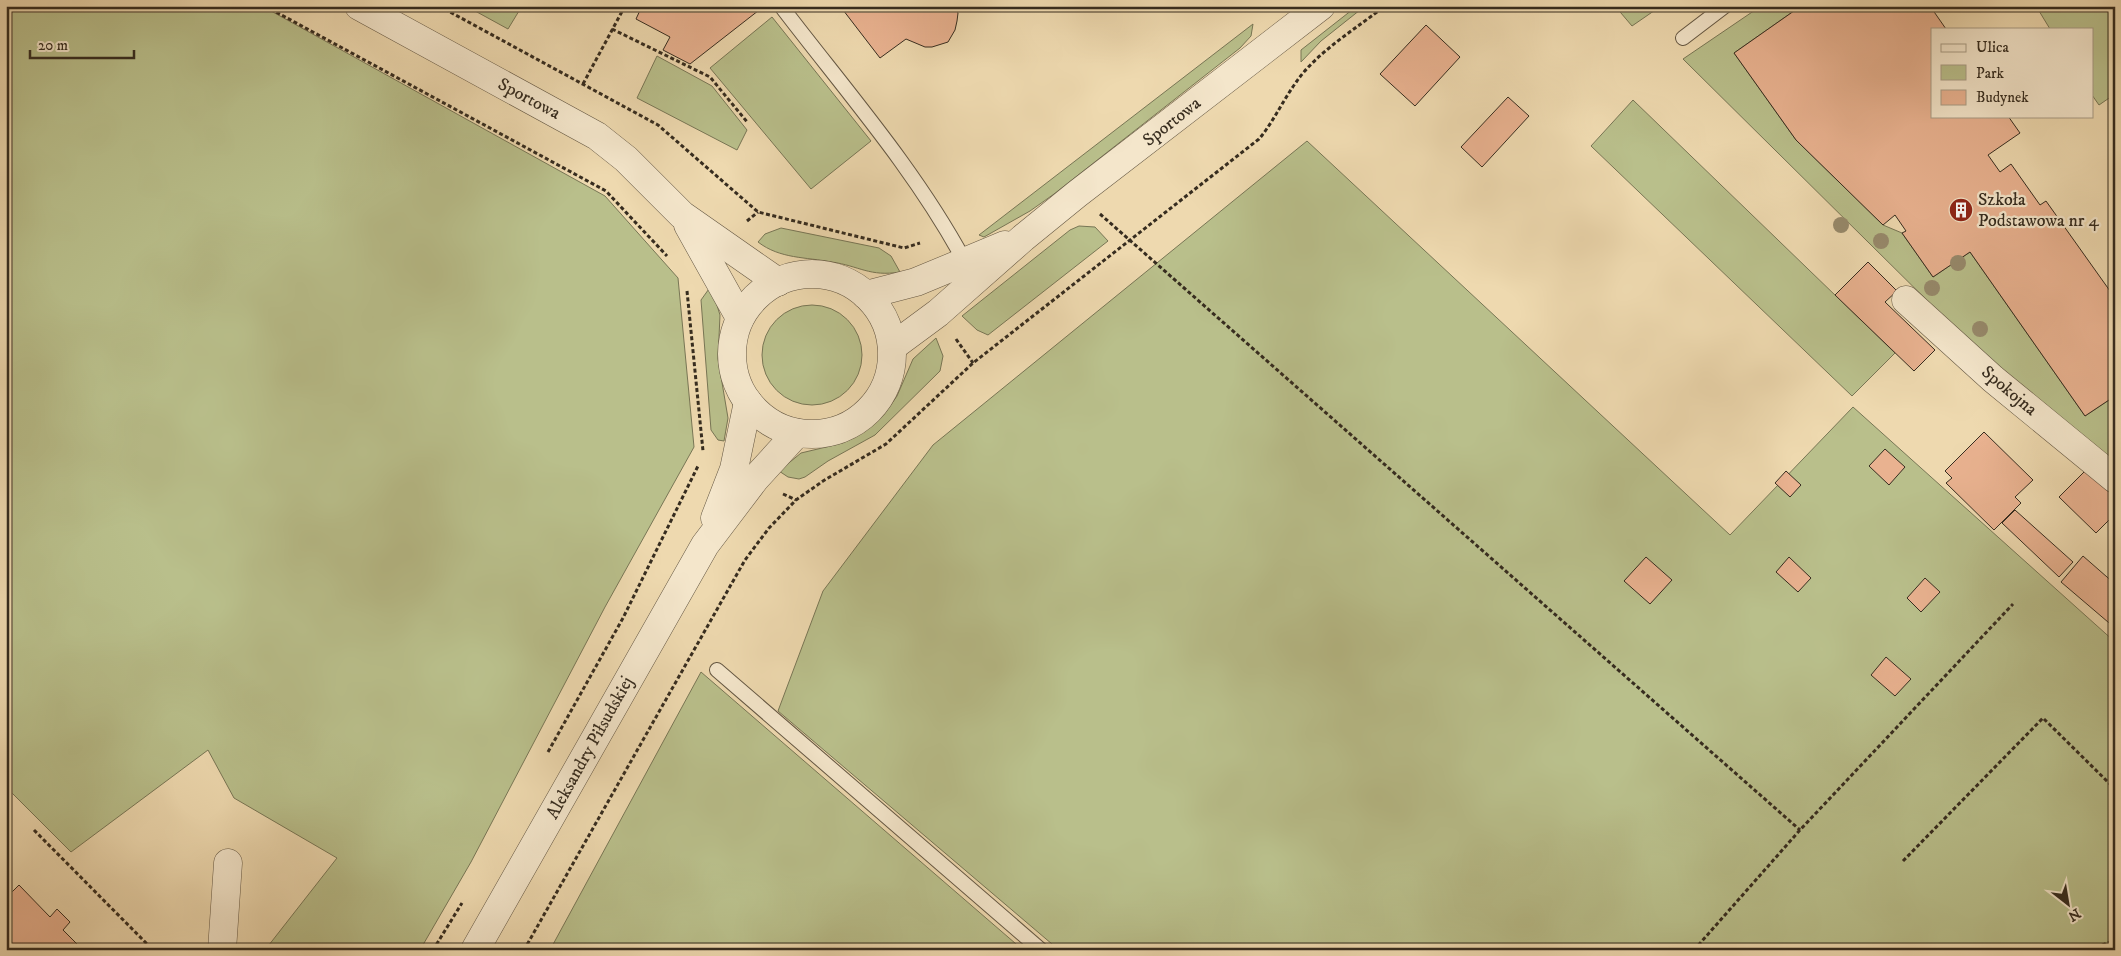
<svg xmlns="http://www.w3.org/2000/svg" width="2121" height="956" font-family="'IM FELL DW Pica',serif">
  <style>
    .green { fill: #b9bf8b; stroke: #787655 }
    .building { fill: #e9b290; stroke: #362c1f }
    .lines { fill: none; stroke-linecap: round; stroke-linejoin: round }
    .service-casing { stroke: #645743; stroke-width: 16 }
    .minor-casing { stroke: #645743; stroke-width: 29 }
    .tertiary-casing { stroke: #645743; stroke-width: 29 }
    .path { stroke: #362c1f; stroke-width: 3; stroke-dasharray: 4 2.5; stroke-linecap: butt }
    .service { stroke: #f4e6cb; stroke-width: 14 }
    .minor { stroke: #f4e6cb; stroke-width: 28 }
    .tertiary { stroke: #f4e6cb; stroke-width: 28 }
    .tree { fill: #978a6c }
    .labels { text-anchor: middle; dominant-baseline: central; stroke-width: 4.5; stroke-linejoin: round; paint-order: stroke }
    .street-label { font-size: 18px; fill: #362c1f; stroke: #f4e6cb }
    .poi-label { font-size: 18px; fill: #362c1f; stroke: #f4e6cb; text-anchor: start }
  </style>
  <rect width="100%" height="100%" fill="#eed9af"/>
  <filter id="stains"><feTurbulence type="fractalNoise" baseFrequency=".004" numOctaves="4"/><feColorMatrix values="0 0 0 0 .2 0 0 0 0 .09 0 0 0 0 .02 0 0 0 .5 -.17"/></filter>
  <radialGradient id="worn" r=".72"><stop offset=".6" stop-color="#630" stop-opacity="0"/><stop offset="1" stop-color="#630" stop-opacity=".3"/></radialGradient>
  <g class="green">
    <polygon points="6,6 262,6 605,196 678,278 694,447 605,607 471,862 420,950 265,950 337,858 234,798 208,750 71,852 6,787"/>
    <polygon points="466,6 522,6 508,29"/>
    <polygon points="1357,6 1365,6 1321,41 1301,62 1301,50"/>
    <polygon points="1615,6 1661,6 1632,26"/>
    <polygon points="1761,6 1801,6 1734,53 1796,140 1883,225 1902,233 1933,277 1970,252 2085,416 2115,396 2115,467 1960,333 1683,59"/>
    <polygon points="2036,6 2115,6 2115,94 2099,105 2092,95 2092,29 2050,29"/>
    <polygon points="772,17 871,141 811,189 710,68"/>
    <polygon points="1253,24 1251,36 1240,48 1054,194 1030,211 984,237 979,235"/>
    <polygon points="657,56 712,86 747,130 737,150 637,98"/>
    <polygon points="1633,100 1895,353 1852,396 1591,146"/>
    <polygon points="1307,141 1730,535 1853,407 2115,642 2115,950 1059,950 778,711 823,591 933,445"/>
    <polygon points="1079,226 1095,227 1108,241 988,335 977,330 962,316 1070,230"/>
    <path d="M781,228L879,248L891,256L900,272C870,277 859,266 832,262C806,257 780,259 758,242L765,234Z"/>
    <polygon points="711,286 720,315 718,359 728,418 724,441 718,440 711,430 701,300"/>
    <circle cx="812" cy="355" r="50"/>
    <polygon points="936,338 943,356 940,371 875,435 828,461 805,477 799,479 788,477 779,471 801,453 843,443 857,436 875,423 885,413 897,396 913,359"/>
    <polygon points="701,672 1023,950 550,950"/>
  </g>
  <g class="building">
    <polygon points="642,6 762,6 763,7 690,64 663,50 670,37 636,19"/>
    <polygon points="840,6 955,6 958,13 957,21 955,30 948,42 932,47 925,47 906,39 880,58"/>
    <polygon points="1801,6 1930,6 1946,29 1932,29 1932,116 2008,116 2020,133 1988,155 2000,172 2011,164 2040,205 2046,201 2115,298 2115,396 2085,416 1970,252 1933,277 1902,233 1906,231 1895,215 1883,225 1796,140 1734,53"/>
    <polygon points="1426,25 1460,57 1415,106 1380,74"/>
    <polygon points="1508,97 1529,116 1482,167 1461,147"/>
    <polygon points="1868,262 1897,291 1885,302 1935,350 1914,371 1835,295"/>
    <polygon points="1984,432 2033,480 2015,497 2021,503 1994,530 1946,483 1952,478 1945,471"/>
    <polygon points="1885,449 1905,467 1889,485 1869,466"/>
    <polygon points="2089,467 2115,492 2115,514 2096,533 2059,497"/>
    <polygon points="1786,471 1801,485 1790,497 1775,483"/>
    <polygon points="2015,510 2073,562 2059,577 2002,523"/>
    <polygon points="2083,556 2115,584 2115,628 2061,582"/>
    <polygon points="1646,557 1672,580 1650,604 1624,581"/>
    <polygon points="1789,557 1811,578 1798,592 1776,572"/>
    <polygon points="1925,578 1940,592 1921,612 1907,598"/>
    <polygon points="1886,657 1911,679 1895,696 1871,675"/>
    <polygon points="19,885 50,917 57,909 70,922 63,930 83,950 6,950 6,898"/>
  </g>
  <g class="lines">
    <g class="service-casing">
      <g id="service">
        <path d="M781,6C845,90 915,169 965,262"/>
        <polyline points="1683,38 1725,6"/>
        <polyline points="717,670 1041,950"/>
      </g>
    </g>
    <g class="minor-casing">
      <g id="minor">
        <polyline points="1906,300 1993,379 2115,479"/>
        <polyline points="222,950 228,863"/>
      </g>
    </g>
    <g class="tertiary-casing">
      <g id="tertiary">
        <polyline points="359,6 597,136 626,159 682,215 778,282"/>
        <polyline points="688,225 740,318"/>
        <circle cx="812" cy="354" r="80"/>
        <polyline points="866,295 916,282 1005,245"/>
        <polyline points="892,347 938,313 1023,238 1077,194 1321,6"/>
        <polyline points="715,518 734,469 748,402"/>
        <polyline points="475,950 705,545 755,479 797,433"/>
      </g>
    </g>
    <g class="path">
      <polyline points="265,6 606,191 667,256"/>
      <polyline points="439,6 658,125 758,212 904,248 920,243"/>
      <polyline points="612,29 710,77 748,123"/>
      <polyline points="583,84 625,6"/>
      <polyline points="1100,214 1800,830"/>
      <polyline points="747,221 758,212"/>
      <polyline points="687,291 703,451"/>
      <polyline points="956,339 973,363"/>
      <polyline points="783,494 796,500"/>
      <polyline points="548,752 623,618 698,466"/>
      <polyline points="34,830 153,950"/>
      <polyline points="1903,861 2043,718 2115,789"/>
      <polyline points="433,950 462,903"/>
      <path d="M524,950L745,560L769,528L796,500L823,481L886,444L973,363L1259,139C1274,121 1283,100 1297,81C1316,53 1358,27 1385,6"/>
      <polyline points="1694,950 1800,830 2013,604"/>
      <polyline points="2090,950 2115,940"/>
    </g>
    <use href="#service" class="service"/>
    <use href="#minor" class="minor"/>
    <use href="#tertiary" class="tertiary"/>
  </g>
  <g class="tree">
    <circle cx="1841" cy="225" r="8"/>
    <circle cx="1881" cy="241" r="8"/>
    <circle cx="1958" cy="263" r="8"/>
    <circle cx="1932" cy="288" r="8"/>
    <circle cx="1980" cy="329" r="8"/>
  </g>
  <defs>
    <g id="building-disc" transform="scale(1.25)"><circle r="9.5" fill="#8f2418" stroke="#f4e6cb"/><path d="M-4-6H4V6H1V3H-1V6H-4ZM-2.5-4.3h1.7v1.8h-1.7ZM.8-4.3h1.7v1.8H.8ZM-2.5-1h1.7V.8h-1.7ZM.8-1h1.7V.8H.8Z" fill="#fff"/></g>
  </defs>
  <g fill-rule="evenodd">
    <use href="#building-disc" x="1961" y="210"/>
  </g>
  <g class="labels">
    <g class="street-label">
      <text transform="translate(529 99) rotate(28)">Sportowa</text>
      <text transform="translate(1172 122) rotate(-38)">Sportowa</text>
      <text transform="translate(2009 391) rotate(40)">Spokojna</text>
      <text transform="translate(590 748) rotate(-61)">Aleksandry Piłsudskiej</text>
    </g>
    <g class="poi-label">
      <text x="1978" y="200">Szkoła<tspan x="1978" dy="21">Podstawowa nr 4</tspan></text>
    </g>
  </g>
  <rect width="2121" height="956" fill="none" stroke="#eed9af" stroke-width="25"/>
  <rect x="8" y="8" width="2106" height="941" fill="none" stroke="#362c1f" stroke-width="2.5"/>
  <rect x="12" y="12" width="2096" height="931" fill="none" stroke="#362c1f"/>
  <rect x="1931" y="28" width="162" height="90" fill="#f4e6cb" stroke="#a89c86"/>
  <rect x="1941" y="44" width="25" height="8" fill="#f4e6cb" stroke="#a89c86"/>
  <text x="1976" y="52" font-size="15" fill="#362c1f">Ulica</text>
  <rect x="1941" y="65" width="25" height="15" fill="#b9bf8b" stroke="#a89c86"/>
  <text x="1976" y="78" font-size="15" fill="#362c1f">Park</text>
  <rect x="1941" y="90" width="25" height="15" fill="#e9b290" stroke="#a89c86"/>
  <text x="1976" y="102" font-size="15" fill="#362c1f">Budynek</text>
  <g transform="translate(2068 904) rotate(149)" stroke="#f4e6cb" stroke-width="4" paint-order="stroke">
  <path d="M0-4L9 19L0 12L-9 19Z" fill="#362c1f"/>
  <text y="-8" font-size="14" font-weight="bold" text-anchor="middle" fill="#362c1f">N</text>
  </g>
  <path d="M30 50v8h104v-8" fill="none" stroke="#362c1f" stroke-width="2.5"/>
  <text x="38" y="50" font-size="15" fill="#362c1f" stroke="#f4e6cb" stroke-width="4" paint-order="stroke">20 m</text>
  <rect width="100%" height="100%" filter="url(#stains)"/>
  <rect width="100%" height="100%" fill="url(#worn)"/>
</svg>
